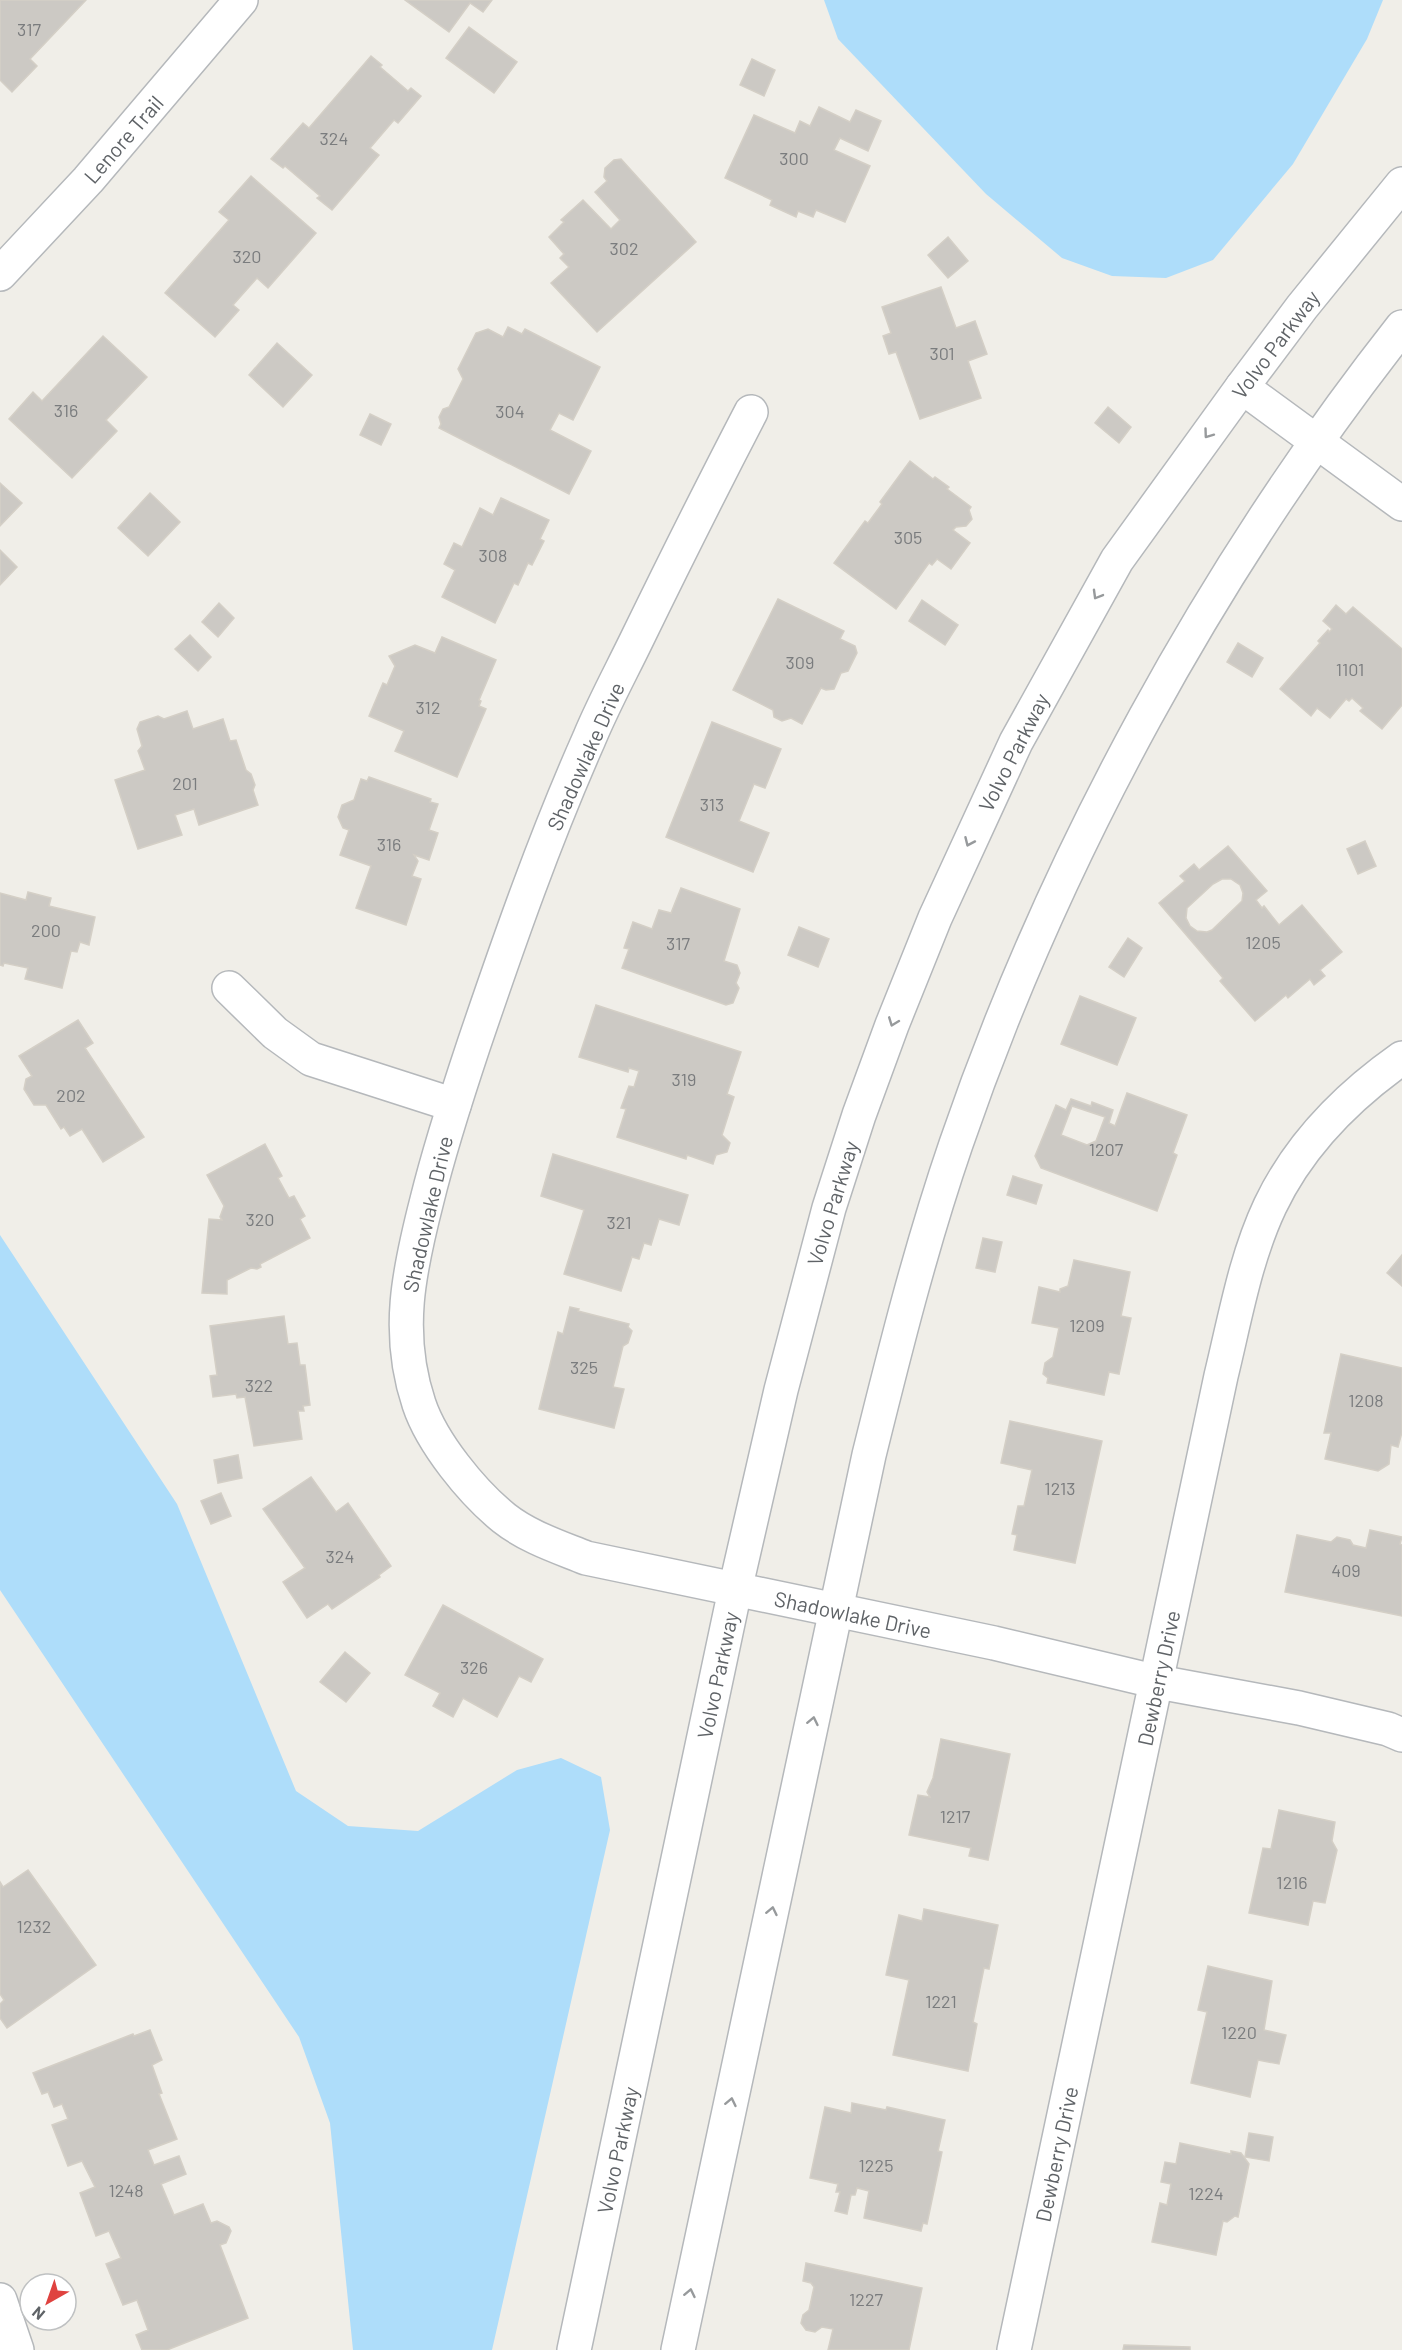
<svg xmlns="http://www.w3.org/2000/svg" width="1402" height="2350" font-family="Barlow,sans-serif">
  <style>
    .water { fill: #aeddfa }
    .building { fill: #ccc9c4; stroke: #d4cfc6; stroke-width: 1.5; fill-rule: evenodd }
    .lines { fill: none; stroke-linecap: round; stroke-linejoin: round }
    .minor-casing { stroke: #b5b8bb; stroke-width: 36 }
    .minor { stroke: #fff; stroke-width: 33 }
    .oneway { stroke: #979a9c }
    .labels { text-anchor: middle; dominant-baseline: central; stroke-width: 6; stroke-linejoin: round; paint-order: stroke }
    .number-label { font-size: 18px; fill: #7a7c7e }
    .street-label { font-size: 21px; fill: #5f6367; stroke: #fff }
  </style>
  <rect width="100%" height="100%" fill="#f0eee8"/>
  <g class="water">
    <polygon points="824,0 1383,0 1367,39 1293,164 1213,260 1166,278 1112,276 1062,258 986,194 838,39"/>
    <polygon points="0,1235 177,1504 296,1791 348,1826 418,1831 517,1770 561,1758 601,1777 610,1830 492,2350 353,2350 330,2123 299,2037 0,1590"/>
  </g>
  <g class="building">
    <polygon points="0,0 86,0 30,59 37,66 12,92 0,80"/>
    <polygon points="405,0 492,0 483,12 470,3 449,32"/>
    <polygon points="469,27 517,62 494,93 446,58"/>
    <polygon points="371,56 382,65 380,67 408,91 411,88 421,96 398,123 394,120 370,148 379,155 332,210 317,198 320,196 285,166 283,168 271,159 303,123 309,128"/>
    <polygon points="752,59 775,70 764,96 740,85"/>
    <polygon points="819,107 850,122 856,110 881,121 868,151 840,138 834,150 870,166 845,222 816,210 813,217 798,211 796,217 770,205 772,200 725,178 754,115 795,133 800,121 810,126"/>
    <polygon points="621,159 696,242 597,332 551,283 569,267 560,258 564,254 549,237 564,222 561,220 583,200 611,229 620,220 595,192 607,181 604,177 605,168 614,160"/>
    <polygon points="251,176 316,233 268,288 257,278 233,305 239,310 215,337 165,293 229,220 219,212"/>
    <polygon points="948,237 968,261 948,278 928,255"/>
    <polygon points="941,287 956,328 975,321 987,354 968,361 981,398 920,419 896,352 889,354 883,336 891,333 882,307"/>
    <polygon points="508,327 522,334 525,329 600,367 573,420 559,413 550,430 591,451 569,494 439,428 441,424 439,417 443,409 449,407 463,379 458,369 476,333 488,329 503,337"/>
    <polygon points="103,336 147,377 106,420 117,431 72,478 9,419 33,392 42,401"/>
    <polygon points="277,343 312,375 283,407 249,375"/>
    <polygon points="1108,407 1131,427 1119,443 1095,423"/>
    <polygon points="370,414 391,424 381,445 360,435"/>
    <polygon points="910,461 933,479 935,477 949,487 947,489 971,507 969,510 972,519 966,526 956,527 953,530 970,543 951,569 937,559 932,565 929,563 896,609 834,563 865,521 868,523 882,504 880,502"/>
    <polygon points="0,483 22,503 0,526"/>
    <polygon points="150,493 180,522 148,556 118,528"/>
    <polygon points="501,498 549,520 540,539 544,541 532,565 528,563 518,585 514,583 495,623 442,597 455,570 444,564 454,543 462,547 480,508 493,515"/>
    <polygon points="0,550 17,567 0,585"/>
    <polygon points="778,599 844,631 840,639 855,646 857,653 848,671 841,673 834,689 826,690 821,688 802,724 791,718 782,721 774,717 773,710 733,690"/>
    <polygon points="922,600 958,625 945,645 909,621"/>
    <polygon points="219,603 234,618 218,637 202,622"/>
    <polygon points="1336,605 1346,614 1353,607 1402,649 1402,705 1382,729 1360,711 1363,708 1352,698 1349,701 1346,699 1330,718 1317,708 1311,716 1280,689 1320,643 1318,641 1328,630 1329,632 1332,629 1323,621"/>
    <polygon points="190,635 211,657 198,671 175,649"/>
    <polygon points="442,637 496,660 479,700 481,701 479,706 486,709 457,777 395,751 404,731 369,716 383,683 387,685 395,666 389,656 415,645 435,653"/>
    <polygon points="1238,643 1263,658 1252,677 1227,662"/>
    <polygon points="187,711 193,729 223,719 230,741 236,740 246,770 251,774 255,785 253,790 258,805 199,825 194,809 175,815 182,835 138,849 115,780 145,770 138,751 142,746 137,729 140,722 158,716 164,719"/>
    <polygon points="712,722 781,749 765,788 754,784 739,821 769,833 753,872 666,837"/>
    <polygon points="369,777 431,799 430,802 438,804 429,830 438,833 429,860 414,855 418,861 412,876 421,879 406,925 356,908 371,866 340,855 349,830 343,828 338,817 342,805 354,800 361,779 367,781"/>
    <polygon points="1365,841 1376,866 1358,874 1347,849"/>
    <path d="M1228,846L1267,891L1256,900L1262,908L1264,906L1279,925L1302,905L1342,952L1320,970L1325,976L1314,985L1310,979L1288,998L1286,995L1255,1021L1220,981L1223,978L1159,903L1185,881L1180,876L1194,864L1199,870ZM1222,879H1231L1240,885L1243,893L1242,901L1212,930L1207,932L1197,931L1190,926L1186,918L1187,908L1213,884Z"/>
    <polygon points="681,888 740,909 724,961 737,965 740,973 736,983 739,988 733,1003 726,1005 622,968 629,949 624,948 633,922 652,929 659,910 671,913"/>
    <polygon points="28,892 51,898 49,906 95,917 89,945 80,942 77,952 71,951 62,988 25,979 28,968 4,963 3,966 0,965 0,893 26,900"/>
    <polygon points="799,927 829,939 818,967 788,955"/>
    <polygon points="1128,938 1142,948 1124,977 1109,967"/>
    <polygon points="1080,996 1136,1018 1117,1065 1061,1044"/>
    <polygon points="596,1005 741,1052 727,1094 734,1097 722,1135 730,1143 727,1152 716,1155 713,1164 687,1155 686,1159 617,1137 626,1109 621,1108 629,1086 634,1087 639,1071 629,1068 628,1072 579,1057"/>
    <polygon points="78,1020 93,1043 85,1048 144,1137 103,1162 82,1129 70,1136 64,1127 61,1129 46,1105 34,1105 24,1089 26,1079 32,1076 19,1056"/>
    <path d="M1127,1093L1187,1115L1173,1153L1177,1155L1157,1211L1041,1168L1035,1156L1056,1105L1066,1110L1071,1099L1091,1106L1092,1102L1113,1110L1109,1123L1115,1126ZM1072,1106L1105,1117L1096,1141L1087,1145L1061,1135Z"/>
    <polygon points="265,1144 282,1176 278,1178 289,1198 294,1196 305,1216 300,1219 310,1238 260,1264 261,1267 257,1269 251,1268 227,1280 227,1294 202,1293 209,1219 222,1220 220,1217 224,1206 207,1175"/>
    <polygon points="553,1154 688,1195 679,1225 659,1219 651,1245 644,1243 639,1259 632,1257 621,1291 564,1274 584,1210 541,1196"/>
    <polygon points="1013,1176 1042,1185 1036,1204 1007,1195"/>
    <polygon points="983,1238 1002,1242 995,1272 976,1268"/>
    <polygon points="1402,1255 1402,1286 1387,1273"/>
    <polygon points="1074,1260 1130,1272 1121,1316 1131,1318 1119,1374 1109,1372 1104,1395 1047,1383 1048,1378 1043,1374 1045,1363 1053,1357 1059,1328 1032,1323 1039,1287 1060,1292 1060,1289 1068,1286"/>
    <polygon points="570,1307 579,1309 578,1311 629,1324 628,1327 632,1331 628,1343 623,1346 613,1387 624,1389 614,1428 539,1409 558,1332 563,1334"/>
    <polygon points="284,1316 288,1344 297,1343 300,1365 305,1365 310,1405 303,1406 304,1411 298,1411 302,1439 254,1446 245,1397 237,1398 236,1394 213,1397 210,1376 217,1375 210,1326"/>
    <polygon points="1341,1354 1402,1368 1402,1432 1398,1447 1391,1445 1389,1464 1378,1471 1325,1459 1331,1433 1324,1433"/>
    <polygon points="1010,1421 1102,1441 1075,1563 1014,1550 1017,1535 1012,1534 1018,1506 1024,1506 1032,1470 1001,1463"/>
    <polygon points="238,1455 242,1478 218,1483 214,1460"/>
    <polygon points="311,1477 336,1512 348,1503 391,1566 379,1575 380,1577 332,1609 328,1604 307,1618 283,1582 305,1568 263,1509"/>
    <polygon points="221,1493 231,1516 211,1524 201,1501"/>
    <polygon points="1370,1530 1402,1537 1400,1544 1402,1545 1402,1616 1285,1592 1297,1535 1331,1542 1337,1537 1350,1540 1353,1545 1366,1548"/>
    <polygon points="443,1605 543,1659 531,1682 519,1676 497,1717 463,1698 453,1717 433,1706 440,1693 405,1675"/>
    <polygon points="345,1652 370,1673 346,1702 320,1682"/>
    <polygon points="941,1739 1010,1754 988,1860 969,1856 971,1848 909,1835 918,1795 930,1797 927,1792 933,1778"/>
    <polygon points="1279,1810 1335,1822 1332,1841 1337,1850 1325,1903 1313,1901 1308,1925 1249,1913 1263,1848 1271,1849"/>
    <polygon points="28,1870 96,1965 7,2028 0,2018 0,2004 4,2000 0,1994 0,1882 3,1887"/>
    <polygon points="924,1909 998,1925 989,1969 984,1968 973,2022 977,2024 968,2071 893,2055 909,1980 886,1975 899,1915 922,1921"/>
    <polygon points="1208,1966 1272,1981 1264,2030 1286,2035 1279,2064 1258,2060 1250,2097 1191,2083 1207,2012 1198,2010"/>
    <polygon points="150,2030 162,2060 152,2065 162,2093 159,2094 177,2139 148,2150 154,2165 179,2156 186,2174 161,2184 174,2215 203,2204 211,2223 217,2221 229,2227 231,2231 226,2243 220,2245 248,2318 167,2350 142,2350 136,2335 148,2330 137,2300 123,2305 106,2264 121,2258 109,2231 96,2236 80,2193 95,2187 82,2161 68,2166 52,2125 68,2119 62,2104 54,2107 48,2092 42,2094 33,2073 133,2034 134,2036"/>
    <polygon points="852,2103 886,2110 887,2107 945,2120 938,2151 942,2152 927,2224 923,2223 921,2231 864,2218 869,2191 857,2188 855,2195 851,2195 847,2214 835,2211 840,2192 836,2192 838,2184 810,2178 825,2107 851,2113"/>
    <polygon points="1249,2133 1273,2137 1269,2161 1245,2157"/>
    <polygon points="1180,2143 1231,2154 1231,2151 1241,2153 1249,2164 1238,2217 1235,2216 1227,2222 1223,2221 1216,2255 1152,2242 1160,2203 1167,2205 1171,2184 1161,2182 1165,2162 1176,2164"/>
    <polygon points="806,2263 922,2288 909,2350 828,2350 833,2329 822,2327 815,2332 806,2330 801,2323 803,2315 809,2310 814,2287 811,2283 803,2281"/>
    <polygon points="1124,2345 1190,2347 1190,2350 1123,2350"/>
  </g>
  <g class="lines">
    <g class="minor-casing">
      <g id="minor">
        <polyline points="0,274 88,180 241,0"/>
        <polyline points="1242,387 1402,504"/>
        <path d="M751,412C712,487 674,563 637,639C621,672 603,705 589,739C545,838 509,941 474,1044C457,1095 440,1147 427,1200C409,1270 395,1333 419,1404C432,1443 472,1492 504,1518C528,1537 559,1547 586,1558L994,1643L1158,1682L1299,1708L1388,1729L1402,1735"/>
        <polyline points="229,988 275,1033 311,1059 454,1105"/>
        <polyline points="0,2300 17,2350"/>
        <polyline points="574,2350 735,1590 781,1390 829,1208 859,1115 892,1025 935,918 1016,742 1117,560 1242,387 1302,307 1402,184"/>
        <path d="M678,2350L869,1455C895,1350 921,1246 956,1144C1055,855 1213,567 1402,327"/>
        <path d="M1014,2350L1221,1376C1235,1319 1245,1259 1270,1206C1299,1145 1348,1096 1402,1058"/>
      </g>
    </g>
    <use href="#minor" class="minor"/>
  </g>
  <defs><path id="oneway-chevron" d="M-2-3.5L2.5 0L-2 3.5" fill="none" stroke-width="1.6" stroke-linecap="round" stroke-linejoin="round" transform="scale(1.5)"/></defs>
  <g class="oneway">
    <use href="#oneway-chevron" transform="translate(1208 434) rotate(126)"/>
    <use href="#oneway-chevron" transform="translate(1097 595) rotate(120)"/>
    <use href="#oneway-chevron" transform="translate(969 842) rotate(114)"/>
    <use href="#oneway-chevron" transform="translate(893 1022) rotate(111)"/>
    <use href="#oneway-chevron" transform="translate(813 1721) rotate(-78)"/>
    <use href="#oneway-chevron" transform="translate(772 1911) rotate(-78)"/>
    <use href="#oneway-chevron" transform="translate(731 2102) rotate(-78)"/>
    <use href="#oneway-chevron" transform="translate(690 2293) rotate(-78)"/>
  </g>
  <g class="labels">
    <g class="number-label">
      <text x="29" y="29">317</text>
      <text x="334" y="138">324</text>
      <text x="794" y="158">300</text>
      <text x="624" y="248">302</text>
      <text x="247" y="256">320</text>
      <text x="942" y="353">301</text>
      <text x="66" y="410">316</text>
      <text x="510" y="411">304</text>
      <text x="908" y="537">305</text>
      <text x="493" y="555">308</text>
      <text x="800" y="662">309</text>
      <text x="1350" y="669">1101</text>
      <text x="428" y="707">312</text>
      <text x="185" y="783">201</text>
      <text x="712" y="804">313</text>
      <text x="389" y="844">316</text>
      <text x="46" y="930">200</text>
      <text x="1263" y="942">1205</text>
      <text x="678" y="943">317</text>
      <text x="684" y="1079">319</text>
      <text x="71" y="1095">202</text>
      <text x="1106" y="1149">1207</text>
      <text x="260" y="1219">320</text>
      <text x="619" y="1222">321</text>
      <text x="1087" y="1325">1209</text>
      <text x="584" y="1367">325</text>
      <text x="259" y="1385">322</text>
      <text x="1366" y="1400">1208</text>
      <text x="1060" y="1488">1213</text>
      <text x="340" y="1556">324</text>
      <text x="1346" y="1570">409</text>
      <text x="474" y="1667">326</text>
      <text x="955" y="1816">1217</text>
      <text x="1292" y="1882">1216</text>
      <text x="34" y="1926">1232</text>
      <text x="941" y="2001">1221</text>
      <text x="1239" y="2032">1220</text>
      <text x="876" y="2165">1225</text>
      <text x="126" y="2190">1248</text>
      <text x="1206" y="2193">1224</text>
      <text x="866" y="2299">1227</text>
    </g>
    <g class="street-label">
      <text transform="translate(123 139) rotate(-49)">Lenore Trail</text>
      <text transform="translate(1275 344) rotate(-53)">Volvo Parkway</text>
      <text transform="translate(1013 752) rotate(-63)">Volvo Parkway</text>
      <text transform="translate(585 756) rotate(-66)">Shadowlake Drive</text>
      <text transform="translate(832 1203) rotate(-73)">Volvo Parkway</text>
      <text transform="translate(427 1214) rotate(-77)">Shadowlake Drive</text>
      <text transform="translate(853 1614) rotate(12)">Shadowlake Drive</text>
      <text transform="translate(717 1675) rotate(-78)">Volvo Parkway</text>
      <text transform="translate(1158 1678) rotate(-78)">Dewberry Drive</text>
      <text transform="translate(617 2150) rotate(-78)">Volvo Parkway</text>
      <text transform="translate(1056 2154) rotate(-78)">Dewberry Drive</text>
    </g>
  </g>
  <g transform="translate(48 2302) rotate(220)"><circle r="28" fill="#ffffff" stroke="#bfc1c2" stroke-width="1.5"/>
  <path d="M0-4.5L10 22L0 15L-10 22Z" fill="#df423f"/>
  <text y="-9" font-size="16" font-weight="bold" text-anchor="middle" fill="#5f6367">N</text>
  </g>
</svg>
